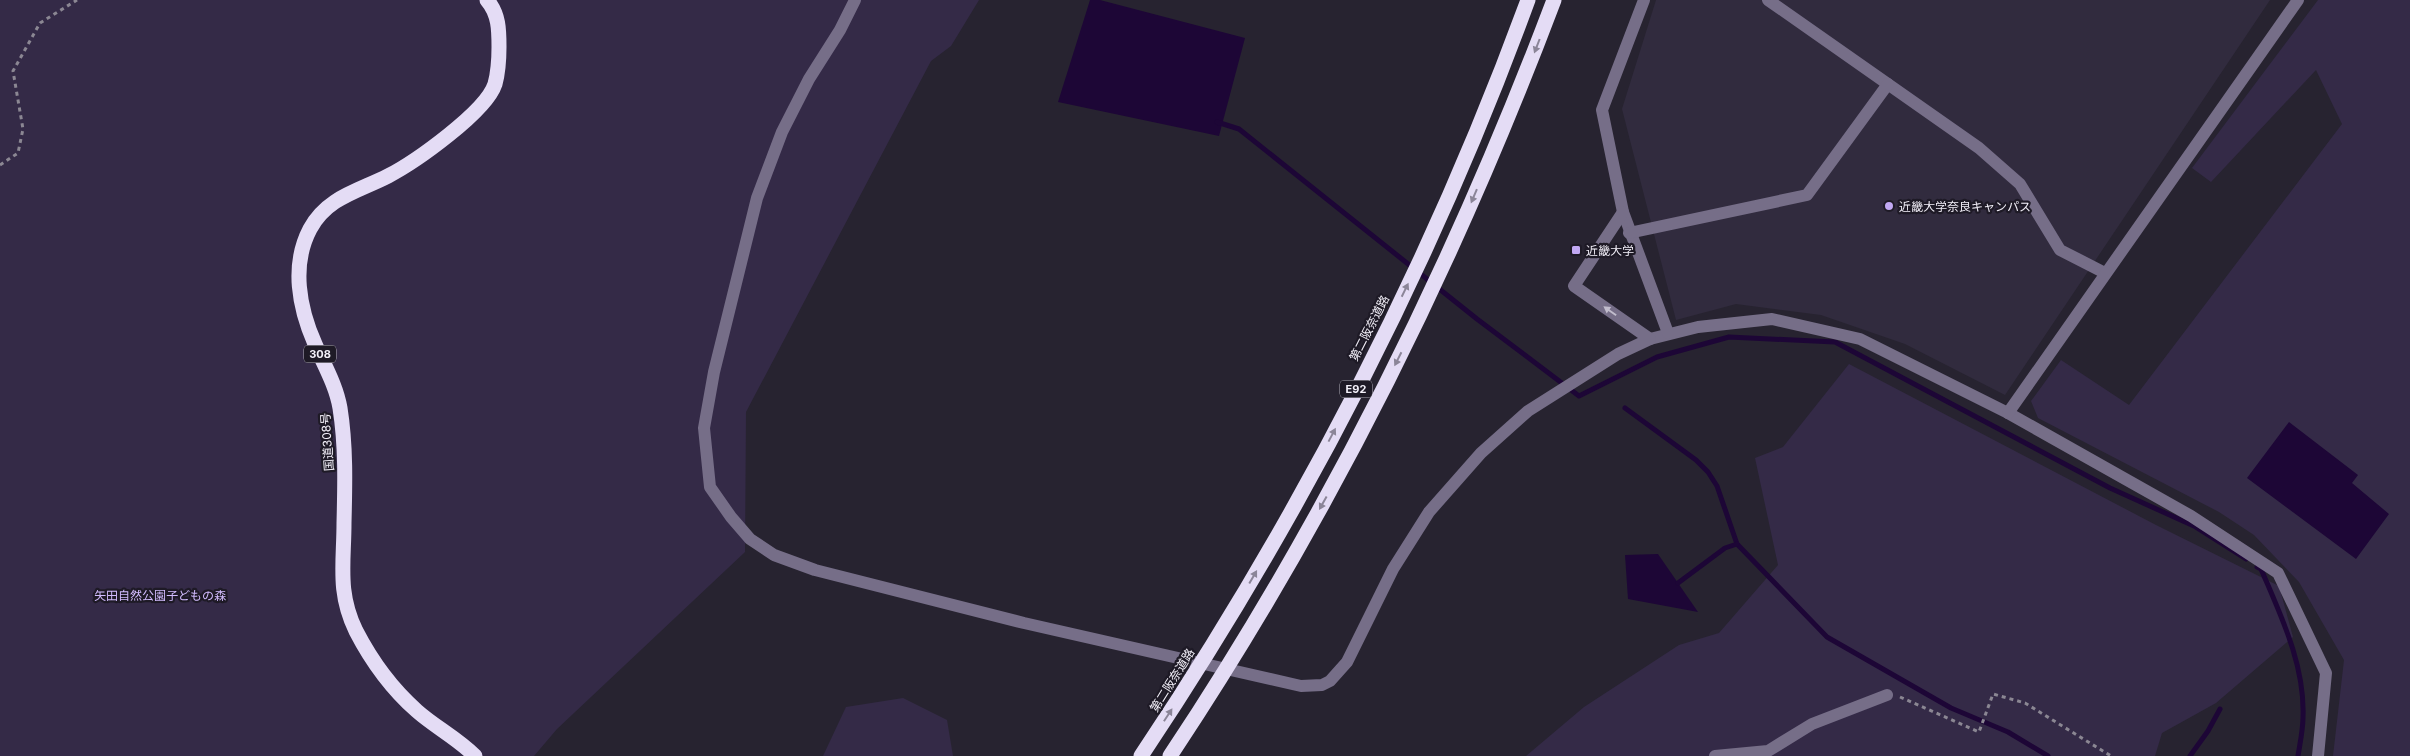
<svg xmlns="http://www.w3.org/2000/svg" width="2410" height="756" font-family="Inter,'Noto Sans JP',sans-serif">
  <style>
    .built { fill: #312b3e }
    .green { fill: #342a47 }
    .water { fill: #1d0636 }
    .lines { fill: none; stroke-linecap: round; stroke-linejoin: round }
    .stream { stroke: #1d0636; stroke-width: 5 }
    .path { stroke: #8b8793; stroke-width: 3; stroke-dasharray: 4 4; stroke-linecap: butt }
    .minor { stroke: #766e88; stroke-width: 12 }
    .highway { stroke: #e4dcf5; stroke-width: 15 }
    .oneway { fill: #8b8598 }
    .oneway2 { fill: #c1bccc }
    .poi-dot { fill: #c1a8f3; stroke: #1e1a26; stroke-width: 2 }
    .labels { text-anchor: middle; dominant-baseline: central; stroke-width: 4.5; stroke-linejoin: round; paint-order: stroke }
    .shield { fill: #1e1a26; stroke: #b3b0ba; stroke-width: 1 }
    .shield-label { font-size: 11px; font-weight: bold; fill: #f3f0f9 }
    .poi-label { font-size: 12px; fill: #f3f0f9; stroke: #1e1a26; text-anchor: start }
    .street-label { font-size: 12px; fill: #f3f0f9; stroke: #1e1a26 }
    .park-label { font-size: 12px; fill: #d1bbfd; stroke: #1e1a26 }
  </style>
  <rect width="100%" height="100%" fill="#272330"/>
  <polygon class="built" points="1656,0 2270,0 2005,395 1905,344 1821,315 1736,304 1676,320 1622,109"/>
  <g class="green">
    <polygon points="0,0 979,0 951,46 931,61 746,412 745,552 557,729 534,756 0,756"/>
    <polygon points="2318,0 2410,0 2410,756 2333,756 2344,660 2299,582 2254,535 2219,512 2038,418 2031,401 2061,360 2129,405 2342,124 2316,70 2211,182 2192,168"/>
    <polygon points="1849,364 2156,525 2279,586 2293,637 2216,703 2162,733 2155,756 1526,756 1584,707 1679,645 1719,633 1778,565 1755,458 1783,447"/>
    <polygon points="903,698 947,720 953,756 823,756 846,707"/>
  </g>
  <g class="water">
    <polygon points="1090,0 1100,0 1245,38 1219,136 1058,102"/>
    <polygon points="2289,422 2358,475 2352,483 2389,514 2356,559 2247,478"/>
    <polygon points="1658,554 1698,612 1628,599 1625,555"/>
  </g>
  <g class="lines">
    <g class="stream">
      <polyline points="1217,122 1239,129 1477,319 1579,396 1657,357 1729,337 1835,342 2110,488 2194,526 2246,559"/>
      <polyline points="1625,408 1696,460 1708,472 1717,486 1737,544 1827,637 1951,708 2008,732 2048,756"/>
      <path d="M2257,567L2261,569C2281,616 2305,665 2303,717C2303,730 2300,743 2298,756"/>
      <polyline points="1678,583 1725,548 1737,544"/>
      <polyline points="2190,756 2208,731 2220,709"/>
    </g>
    <g class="path">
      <polyline points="0,165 18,153 23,129 13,71 40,23 77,0"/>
      <polyline points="1900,697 1979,732 1993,694 2025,703 2111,756"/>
    </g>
    <g class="minor">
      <polyline points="855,0 840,30 809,79 782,132 757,198 714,372 704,428 710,487 731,517 750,539 774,555 815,570 1024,623 1301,686 1322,685 1330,681 1347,662 1393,569 1429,512 1481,453 1528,411 1618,354 1650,339 1698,327 1772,319 1860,339 2008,413 2191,516 2278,573 2326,673 2318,756"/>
      <polyline points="1644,0 1602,110 1623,212 1668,333"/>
      <polyline points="1768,0 1979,148 2020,184 2060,250 2105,273"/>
      <polyline points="1623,212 1574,286 1650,339"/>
      <polyline points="1629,233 1807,195 1888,84"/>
      <polyline points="2008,413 2298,0"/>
      <polyline points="1715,756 1768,751 1812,724 1887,695"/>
    </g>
    <g class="highway">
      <path d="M475,756C457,738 435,727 417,711C392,689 371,660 356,631C337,592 344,563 344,523C345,484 346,446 340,408C336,385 324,365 315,344C299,308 291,265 310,229C327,197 359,191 388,176C415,162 486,112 495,84C498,73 499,59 499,47C499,30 499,14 487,0"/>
      <path d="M1141,756C1298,521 1431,265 1528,0"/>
      <path d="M1170,756C1327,520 1454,265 1554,0"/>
    </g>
  </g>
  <defs><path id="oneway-solid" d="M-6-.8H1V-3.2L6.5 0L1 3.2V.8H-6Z" transform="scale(1.25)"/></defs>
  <g class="oneway">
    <use href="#oneway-solid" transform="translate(1537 46) rotate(111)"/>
    <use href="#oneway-solid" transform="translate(1474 196) rotate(113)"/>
    <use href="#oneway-solid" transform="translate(1405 290) rotate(-64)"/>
    <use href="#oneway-solid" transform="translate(1398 359) rotate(117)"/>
    <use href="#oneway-solid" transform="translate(1332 435) rotate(-62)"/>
    <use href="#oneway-solid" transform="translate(1323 503) rotate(119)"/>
    <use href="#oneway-solid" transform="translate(1253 577) rotate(-60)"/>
    <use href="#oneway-solid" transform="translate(1168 715) rotate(-57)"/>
  </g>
  <use class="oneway2" href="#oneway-solid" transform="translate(1610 311) rotate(-145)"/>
  <g class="poi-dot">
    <circle cx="1889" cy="206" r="5"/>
    <rect x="1571" y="245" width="10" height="10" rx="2.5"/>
  </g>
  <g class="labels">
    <g class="shield">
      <rect x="304" y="345.5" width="32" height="17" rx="4"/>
      <rect x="1340" y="380.5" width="32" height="17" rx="4"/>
    </g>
    <g class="shield-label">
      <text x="320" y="354">308</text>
      <text x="1356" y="389">E92</text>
    </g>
    <g class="poi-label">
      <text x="1899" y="206">近畿大学奈良キャンパス</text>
      <text x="1586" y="250">近畿大学</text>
    </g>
    <g class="street-label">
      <text transform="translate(1369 328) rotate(-63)">第二阪奈道路</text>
      <text transform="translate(327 442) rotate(-94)">国道308号</text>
      <text transform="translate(1172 680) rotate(-58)">第二阪奈道路</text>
    </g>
    <g class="park-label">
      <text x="160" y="595">矢田自然公園子どもの森</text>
    </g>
  </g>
</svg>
